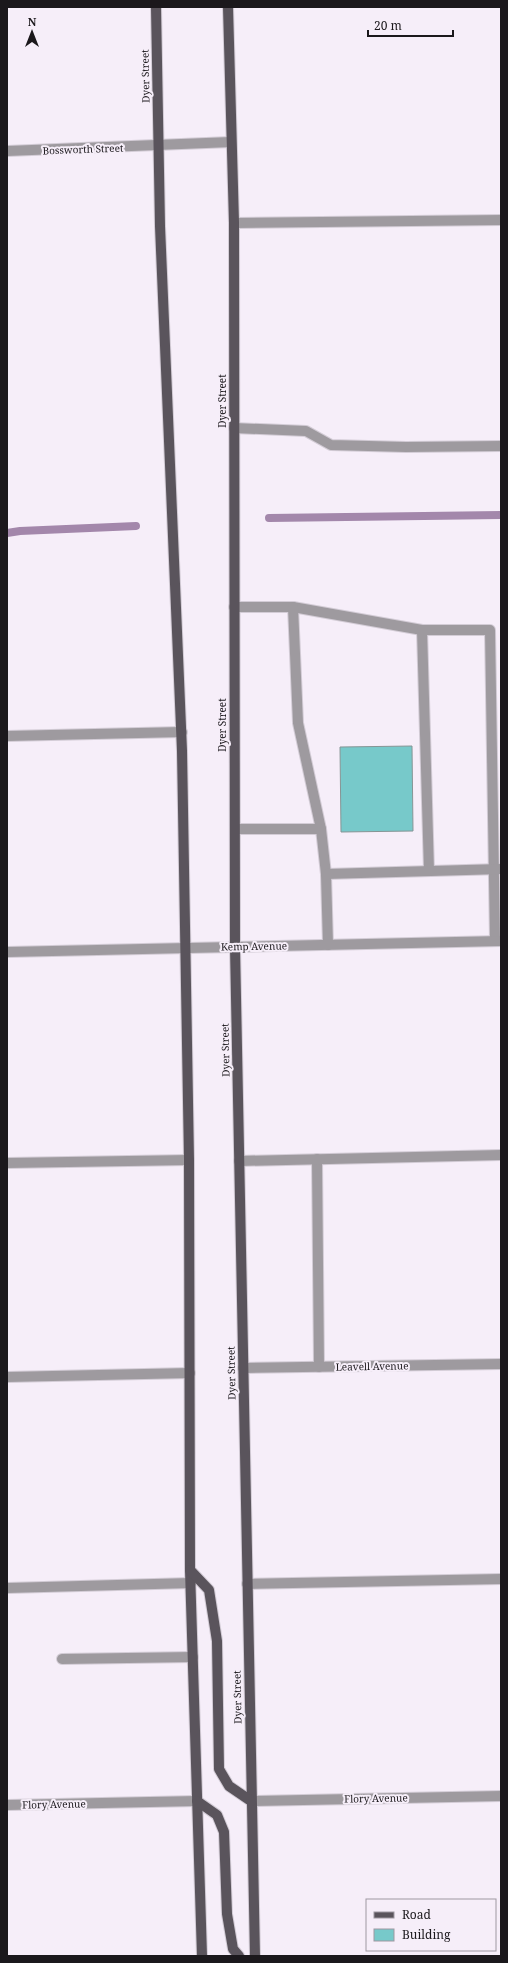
<svg xmlns="http://www.w3.org/2000/svg" width="508" height="1963" font-family="'Noto Serif',serif">
  <style>
    .lines { fill: none; stroke-linecap: round; stroke-linejoin: round }
    .stream { stroke: #a387ab; stroke-width: 8 }
    .building { fill: #77c9ca; stroke: #869595 }
    .minor-casing { stroke: #d3ccd6; stroke-width: 12 }
    .major-casing { stroke: #d3ccd6; stroke-width: 12 }
    .minor { stroke: #9e9a9f; stroke-width: 10 }
    .major { stroke: #5a545c; stroke-width: 10 }
    .labels { text-anchor: middle; dominant-baseline: central; stroke-width: 4; stroke-linejoin: round; paint-order: stroke }
    .street-label { font-size: 10px; fill: #1b181c; stroke: #f6eef9 }
  </style>
  <rect width="100%" height="100%" fill="#f6eef9"/>
  <g class="lines">
    <g class="stream">
      <polyline points="269,518 501,515"/>
      <polyline points="7,533 20,531 136,526"/>
    </g>
  </g>
  <polygon class="building" points="412,746 413,831 341,832 340,747"/>
  <g class="lines">
    <g class="minor-casing">
      <g id="minor">
        <polyline points="7,151 231,142"/>
        <polyline points="234,223 501,220"/>
        <polyline points="234,428 306,431 331,445 406,447 501,446"/>
        <polyline points="234,607 293,607 422,630"/>
        <polyline points="293,607 298,723 321,829"/>
        <polyline points="7,736 182,732"/>
        <polyline points="235,829 321,829 326,874 328,945"/>
        <polyline points="429,871 422,630 490,630 495,941"/>
        <polyline points="326,874 501,869"/>
        <polyline points="7,952 501,941"/>
        <polyline points="317,1159 319,1367"/>
        <polyline points="239,1161 501,1155"/>
        <polyline points="7,1163 189,1160"/>
        <polyline points="243,1368 501,1364"/>
        <polyline points="7,1377 190,1373"/>
        <polyline points="247,1584 501,1579"/>
        <polyline points="7,1588 191,1583"/>
        <polyline points="62,1659 193,1657"/>
        <polyline points="251,1801 501,1796"/>
        <polyline points="7,1805 197,1801"/>
      </g>
    </g>
    <g class="major-casing">
      <g id="major">
        <polyline points="156,7 160,226 182,751 189,1160 190,1570 202,1956"/>
        <polyline points="228,7 234,223 235,947 255,1956"/>
        <polyline points="190,1570 209,1590 217,1641 219,1769 229,1786 251,1801"/>
        <polyline points="197,1801 217,1815 224,1832 227,1914 233,1949 239,1956"/>
      </g>
    </g>
    <use href="#minor" class="minor"/>
    <use href="#major" class="major"/>
  </g>
  <g class="labels">
    <g class="street-label">
      <text transform="translate(145 76) rotate(-91)">Dyer Street</text>
      <text transform="translate(83 149) rotate(-2)">Bossworth Street</text>
      <text transform="translate(222 401) rotate(-90)">Dyer Street</text>
      <text transform="translate(222 725) rotate(-90)">Dyer Street</text>
      <text transform="translate(254 946) rotate(-1)">Kemp Avenue</text>
      <text transform="translate(225 1050) rotate(-91)">Dyer Street</text>
      <text transform="translate(372 1366) rotate(-1)">Leavell Avenue</text>
      <text transform="translate(231 1373) rotate(-91)">Dyer Street</text>
      <text transform="translate(237 1697) rotate(-91)">Dyer Street</text>
      <text transform="translate(376 1798) rotate(-1)">Flory Avenue</text>
      <text transform="translate(54 1804) rotate(-1)">Flory Avenue</text>
    </g>
  </g>
  <rect width="508" height="1963" fill="none" stroke="#1b181c" stroke-width="16"/>
  <rect x="366" y="1899" width="130" height="52" fill="#f6eef9" stroke="#9e98a1"/>
  <rect x="374" y="1912" width="20" height="6" fill="#5a545c" stroke="#9e98a1"/>
  <text x="402" y="1919" font-size="12" fill="#1b181c">Road</text>
  <rect x="374" y="1929" width="20" height="12" fill="#77c9ca" stroke="#9e98a1"/>
  <text x="402" y="1939" font-size="12" fill="#1b181c">Building</text>
  <g transform="translate(32 32)" stroke="#f6eef9" stroke-width="3" paint-order="stroke">
  <path d="M0-3L7 15L0 10L-7 15Z" fill="#1b181c"/>
  <text y="-6" font-size="11" font-weight="bold" text-anchor="middle" fill="#1b181c">N</text>
  </g>
  <path d="M368 30v6h85v-6" fill="none" stroke="#1b181c" stroke-width="2"/>
  <text x="374" y="30" font-size="12" fill="#1b181c" stroke="#f6eef9" stroke-width="3" paint-order="stroke">20 m</text>
</svg>
